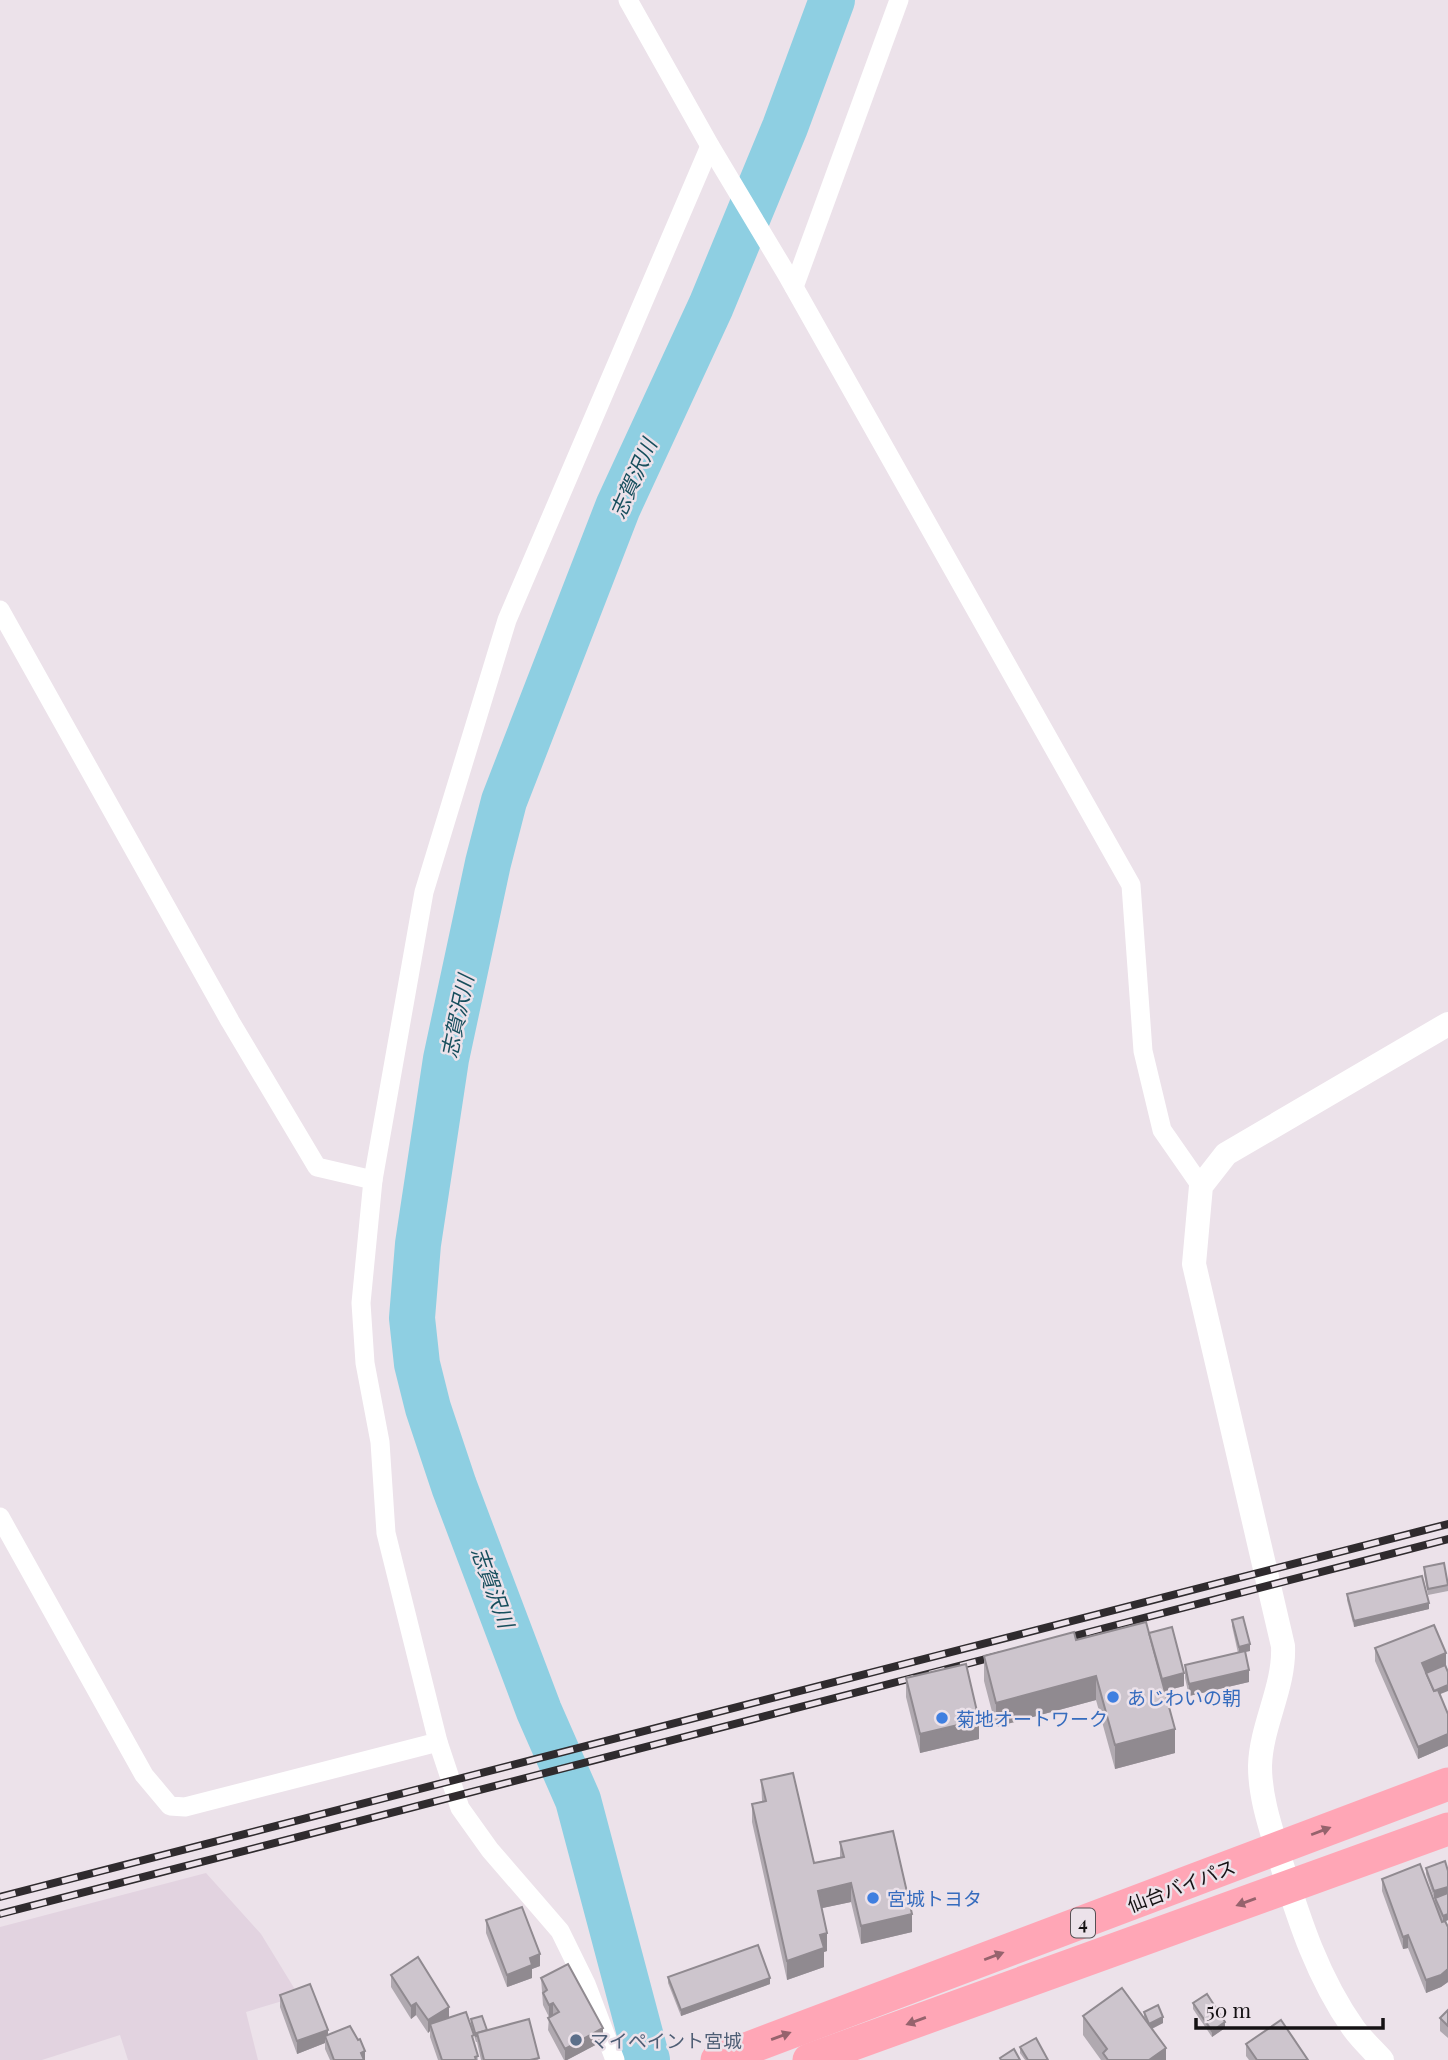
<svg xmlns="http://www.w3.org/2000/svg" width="1448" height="2060" font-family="'Playfair Display','Noto Sans JP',serif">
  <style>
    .built { fill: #e2d3e0 }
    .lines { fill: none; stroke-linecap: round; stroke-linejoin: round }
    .river { stroke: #8ecfe2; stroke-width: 46 }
    .minor { stroke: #fff; stroke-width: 19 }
    .tertiary { stroke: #fff; stroke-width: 24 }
    .trunk { stroke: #ffa6b6; stroke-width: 33 }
    .rail-casing { stroke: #2f2b2e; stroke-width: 8 }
    .rail { stroke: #ece2ea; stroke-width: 5; stroke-dasharray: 16; stroke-linecap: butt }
    .wall { fill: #b0a9b0 }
    .shaded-wall { fill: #908a90 }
    .building { fill: #cdc5cd; stroke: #908a90; stroke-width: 2 }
    .oneway { fill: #96636d }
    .shop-dot { fill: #3f7fe0; stroke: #ece2ea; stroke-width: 2.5 }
    .service-dot { fill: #5c6f8a; stroke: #ece2ea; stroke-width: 2.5 }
    .labels { text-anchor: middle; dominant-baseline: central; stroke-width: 5; stroke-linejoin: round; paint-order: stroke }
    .shield { fill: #ece2ea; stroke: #565054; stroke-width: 2 }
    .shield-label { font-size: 18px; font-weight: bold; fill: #151214 }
    .shop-label { font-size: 19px; fill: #366cbe; stroke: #ece2ea; text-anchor: start }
    .street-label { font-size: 19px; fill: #151214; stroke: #ece2ea }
    .service-label { font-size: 19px; fill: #4e5e75; stroke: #ece2ea; text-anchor: start }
    .water-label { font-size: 21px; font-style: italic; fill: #174f5d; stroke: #ece2ea }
  </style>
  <rect width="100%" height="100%" fill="#ece2ea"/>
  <polygon class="built" points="206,1873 261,1934 299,1996 246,2012 258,2060 128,2060 120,2035 42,2060 0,2060 0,1927"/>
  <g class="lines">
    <polyline class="river" points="647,2060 578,1800 539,1711 454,1486 428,1408 417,1364 412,1318 418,1244 446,1059 488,863 504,801 618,507 711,306 785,127 832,0"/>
    <g class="minor">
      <polyline points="628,0 710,146 786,273 1131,885 1143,1051 1162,1130 1201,1186"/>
      <polyline points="794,287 899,0"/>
      <polyline points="0,610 230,1021 317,1167 373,1180 424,892 507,620 710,146"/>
      <polyline points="0,1517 144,1775 170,1806 185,1807 438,1742 386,1533 380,1442 365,1363 361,1303 373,1180"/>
      <polyline points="438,1742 460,1808 490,1850 560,1931 586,1984 615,2060"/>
    </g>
    <path class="tertiary" d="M1382,2060C1373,2050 1362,2040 1354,2029C1317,1977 1299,1919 1280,1859C1271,1829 1260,1798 1260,1766C1261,1725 1285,1687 1283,1646L1194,1264L1201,1186L1226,1154L1448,1024"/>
    <g class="trunk">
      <polyline points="717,2060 1448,1784"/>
      <polyline points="809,2060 1448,1829"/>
    </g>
    <g class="rail-casing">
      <g id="rail">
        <polyline points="1055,1641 1448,1539"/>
        <polyline points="0,1897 1448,1524"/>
        <polyline points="0,1914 1001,1655"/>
      </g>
    </g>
    <use href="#rail" class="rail"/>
  </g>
  <g class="wall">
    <polygon points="1424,1567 1448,1583 1448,1591 1428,1595 1424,1574"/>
    <polygon points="1347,1594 1429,1609 1354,1627 1347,1600"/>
    <polygon points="1232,1620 1250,1651 1245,1652 1249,1682 1189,1696 1185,1678 1185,1665 1238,1653 1232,1626"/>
    <polygon points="1149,1633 1184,1686 1165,1691 1175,1753 1115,1769 1096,1700 996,1727 984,1681 984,1656 1076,1640"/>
    <polygon points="1375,1648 1446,1665 1445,1666 1440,1695 1448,1714 1448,1746 1418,1759 1375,1661"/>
    <polygon points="906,1678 979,1739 920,1753 906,1697"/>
    <polygon points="761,1780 814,1863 840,1857 840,1842 912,1932 861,1944 851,1902 822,1908 827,1951 824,1952 824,1967 787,1980 752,1822 752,1804 762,1801"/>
    <polygon points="1426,1868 1448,1871 1448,1920 1445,1922 1448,1927 1448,1982 1441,1987 1426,1993 1408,1948 1403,1949 1382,1891 1382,1879 1442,1922 1435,1904 1435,1898 1443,1895 1434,1898 1426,1874"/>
    <polygon points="486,1920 540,1966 532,1969 532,1978 507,1987 486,1933"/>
    <polygon points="391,1975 449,2018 474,2043 478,2060 438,2060 430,2037 430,2031 428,2033 416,2015 411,2019 391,1987"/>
    <polygon points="668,1977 770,1984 681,2016 668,1983"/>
    <polygon points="541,1978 603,2041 567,2060 564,2060 548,2030 549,2017 543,2005"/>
    <polygon points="280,1995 328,2035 365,2060 330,2060 325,2049 325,2043 297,2054 280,2007"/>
    <polygon points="1193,2003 1225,2028 1212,2037 1193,2009"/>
    <polygon points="1448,2010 1448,2038 1440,2031 1440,2018"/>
    <polygon points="1144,2012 1163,2023 1152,2029 1166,2060 1101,2060 1083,2035 1083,2016 1144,2018"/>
    <polygon points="471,2019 487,2030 539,2060 481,2060 477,2042 476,2042 471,2026"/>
    <polygon points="1246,2044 1308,2060 1249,2060 1246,2056"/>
    <polygon points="1020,2047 1048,2060 1025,2060 1020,2053"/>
  </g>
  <g class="shaded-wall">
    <polygon points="1429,1603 1429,1609 1354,1627 1354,1621"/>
    <polygon points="1250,1644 1250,1651 1239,1653 1239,1647"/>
    <polygon points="1446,1653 1446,1665 1422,1676 1422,1663"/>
    <polygon points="1249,1670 1249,1682 1189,1696 1189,1684"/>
    <polygon points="1184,1673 1184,1686 1161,1692 1161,1679"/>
    <polygon points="1096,1676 1096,1700 996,1727 996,1703"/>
    <polygon points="1448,1685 1448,1691 1433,1697 1433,1691"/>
    <polygon points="979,1720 979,1739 920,1753 920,1734"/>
    <polygon points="1175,1729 1175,1753 1115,1769 1115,1745"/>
    <polygon points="1448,1734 1448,1746 1418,1759 1418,1747"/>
    <polygon points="851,1883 851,1902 818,1909 818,1891"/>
    <polygon points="1448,1887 1448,1893 1434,1898 1434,1891"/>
    <polygon points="912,1914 912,1932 861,1944 861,1926"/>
    <polygon points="1448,1914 1448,1920 1443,1922 1443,1916"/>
    <polygon points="827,1933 827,1951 824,1952 824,1967 787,1980 787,1961 820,1935"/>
    <polygon points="1408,1935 1408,1948 1403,1949 1403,1937"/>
    <polygon points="540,1954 540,1966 532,1969 532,1978 507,1987 507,1975 530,1958"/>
    <polygon points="1448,1969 1448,1982 1441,1987 1426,1993 1426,1980"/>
    <polygon points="770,1978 770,1984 681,2016 681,2010"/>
    <polygon points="416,2003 416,2015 411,2019 411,2006"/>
    <polygon points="553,2003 553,2015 549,2017 549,2005"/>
    <polygon points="449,2007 449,2019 430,2024 430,2031 428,2033 428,2020"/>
    <polygon points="1163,2017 1163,2023 1149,2030 1149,2024"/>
    <polygon points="1225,2022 1225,2028 1212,2037 1212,2031"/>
    <polygon points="603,2028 603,2041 567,2060 565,2060 565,2049"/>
    <polygon points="328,2030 328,2042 325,2036 325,2043 297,2054 297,2041"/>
    <polygon points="1166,2048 1166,2060 1149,2060"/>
    <polygon points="365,2051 365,2060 361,2060 361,2053"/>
  </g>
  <g class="building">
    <polygon points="1444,1563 1448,1585 1428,1589 1424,1567"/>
    <polygon points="1422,1576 1429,1603 1354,1621 1347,1594"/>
    <polygon points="1243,1617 1250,1644 1239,1647 1232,1620"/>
    <polygon points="1146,1622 1175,1729 1115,1745 1096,1676 996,1703 984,1656 1074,1632 1076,1640"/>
    <polygon points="1434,1625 1446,1653 1422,1663 1434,1691 1438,1690 1448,1714 1448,1734 1418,1747 1375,1648"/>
    <polygon points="1172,1627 1184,1673 1162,1679 1149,1633"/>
    <polygon points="1245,1651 1249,1670 1189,1684 1185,1665"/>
    <polygon points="966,1664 979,1720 920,1734 906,1678"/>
    <polygon points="1445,1665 1448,1672 1448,1685 1434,1691 1426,1673"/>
    <polygon points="793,1773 814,1863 844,1857 840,1842 893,1831 912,1914 861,1926 851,1883 818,1891 827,1933 820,1935 824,1948 787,1961 752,1804 766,1801 761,1780"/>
    <polygon points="1445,1861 1448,1871 1448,1887 1434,1891 1426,1868"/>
    <polygon points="1420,1864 1442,1922 1445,1921 1448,1927 1448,1969 1441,1975 1426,1980 1408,1935 1403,1937 1382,1879"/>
    <polygon points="1448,1893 1448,1914 1443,1916 1435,1898"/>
    <polygon points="522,1907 540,1954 530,1958 532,1965 507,1975 486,1920"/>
    <polygon points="758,1945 770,1978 681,2010 668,1977"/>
    <polygon points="418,1957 449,2007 428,2020 416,2003 411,2006 391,1975"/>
    <polygon points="568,1964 603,2028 565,2049 548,2018 559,2012 553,2003 549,2005 543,1993 547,1990 541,1978"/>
    <polygon points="310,1984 328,2030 297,2041 280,1995"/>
    <polygon points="1122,1988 1166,2048 1149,2060 1108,2060 1103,2053 1107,2049 1083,2016"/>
    <polygon points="1207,1994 1225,2022 1212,2031 1193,2003"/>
    <polygon points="1158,2005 1163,2017 1149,2024 1144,2012"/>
    <polygon points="1448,2010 1448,2026 1440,2018"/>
    <polygon points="466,2012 474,2035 472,2036 478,2056 475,2057 476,2060 442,2060 430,2024"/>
    <polygon points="482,2016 487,2030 477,2033 478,2035 476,2036 471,2019"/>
    <polygon points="529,2019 539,2058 530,2060 484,2060 477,2033"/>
    <polygon points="1281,2020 1308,2060 1257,2060 1246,2044"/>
    <polygon points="350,2026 358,2040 360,2039 365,2051 361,2053 364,2060 334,2060 325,2036"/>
    <polygon points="1036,2038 1048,2060 1028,2060 1020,2047"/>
    <polygon points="1014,2049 1020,2060 1001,2060 1000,2058"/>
  </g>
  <defs><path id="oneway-solid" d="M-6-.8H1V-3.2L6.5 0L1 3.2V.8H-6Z" transform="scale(1.75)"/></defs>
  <g class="oneway">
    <use href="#oneway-solid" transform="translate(1321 1831) rotate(-21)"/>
    <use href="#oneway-solid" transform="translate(1246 1902) rotate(160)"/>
    <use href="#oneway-solid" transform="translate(994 1956) rotate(-21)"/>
    <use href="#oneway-solid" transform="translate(916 2021) rotate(160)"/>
    <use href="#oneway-solid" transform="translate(781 2036) rotate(-20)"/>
  </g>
  <g class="shop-dot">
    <circle cx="1113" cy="1697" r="7"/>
    <circle cx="942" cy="1718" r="7"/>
    <circle cx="873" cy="1898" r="7"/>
  </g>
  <circle class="service-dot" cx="576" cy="2040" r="7"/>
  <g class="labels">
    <rect class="shield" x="1071" y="1908.5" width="24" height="29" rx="5"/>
    <g class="shield-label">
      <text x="1083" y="1923">4</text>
    </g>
    <g class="shop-label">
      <text x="1127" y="1697">あじわいの朝</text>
      <text x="956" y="1718">菊地オートワーク</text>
      <text x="887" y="1898">宮城トヨタ</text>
    </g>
    <g class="street-label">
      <text transform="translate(1181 1885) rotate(-21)">仙台バイパス</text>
    </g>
    <g class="service-label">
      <text x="590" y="2040">マイペイント宮城</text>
    </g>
    <g class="water-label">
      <text transform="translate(632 478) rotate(-66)">志賀沢川</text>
      <text transform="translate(456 1016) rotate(-78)">志賀沢川</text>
      <text transform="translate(494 1587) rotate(70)">志賀沢川</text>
    </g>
  </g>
  <path d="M1196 2018v10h187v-10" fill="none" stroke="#151214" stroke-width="3.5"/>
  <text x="1206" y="2018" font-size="21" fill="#151214" stroke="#ece2ea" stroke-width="5" paint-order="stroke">50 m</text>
</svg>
